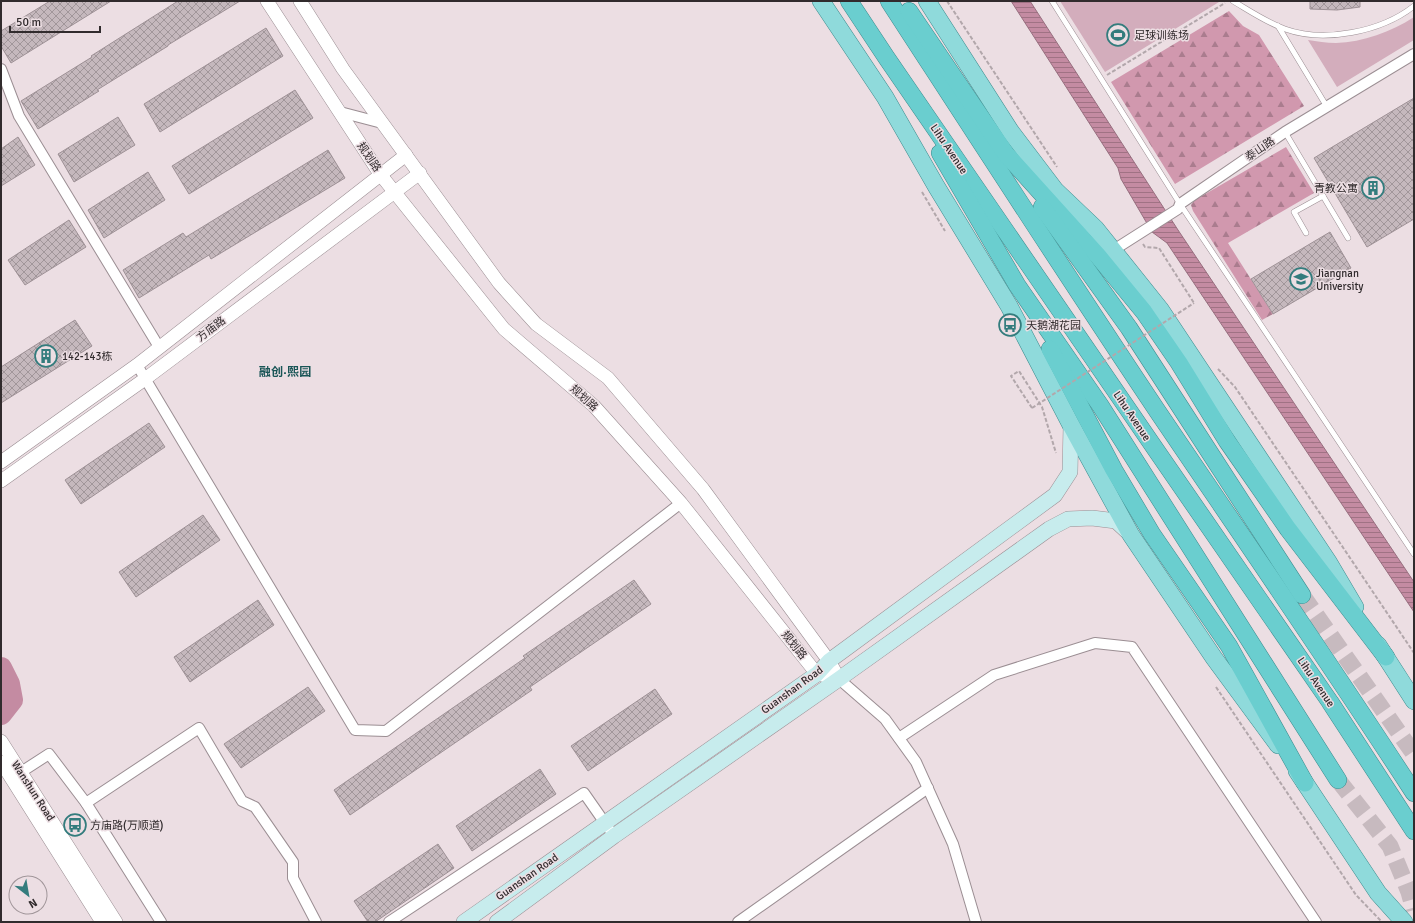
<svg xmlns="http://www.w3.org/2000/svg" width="1415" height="923" font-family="Signika,'Noto Sans SC',sans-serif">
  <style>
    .green { fill: #d3adbc }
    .forest { fill: url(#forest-firs) }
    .water { fill: url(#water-rules); stroke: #986e7f }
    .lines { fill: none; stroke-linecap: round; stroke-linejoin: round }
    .river { stroke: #c48ba2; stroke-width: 22 }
    .building { fill: url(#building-cross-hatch); stroke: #9e9196 }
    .trunk-tunnel { stroke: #c7babf; stroke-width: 17; stroke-dasharray: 17 8; stroke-linecap: butt }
    .service-casing { stroke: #9b8e93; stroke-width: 6 }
    .minor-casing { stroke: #9b8e93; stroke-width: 12 }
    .tertiary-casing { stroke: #9b8e93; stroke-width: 14 }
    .secondary-casing { stroke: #9b8e93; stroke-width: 16 }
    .primary-casing { stroke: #3d8c8e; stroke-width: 18 }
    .trunk-casing { stroke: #3d8c8e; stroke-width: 18 }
    .path { stroke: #b2a7ab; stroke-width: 2; stroke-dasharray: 4 2; stroke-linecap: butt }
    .service { stroke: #fff; stroke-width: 5 }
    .minor { stroke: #fff; stroke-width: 10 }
    .tertiary { stroke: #fff; stroke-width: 13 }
    .secondary { stroke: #c7eced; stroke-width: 15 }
    .primary { stroke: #8fdadb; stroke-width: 17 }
    .trunk { stroke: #6acecf; stroke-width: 17 }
    .path-bridge { stroke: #b2a7ab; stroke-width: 2; stroke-dasharray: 4 2; stroke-linecap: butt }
    .labels { text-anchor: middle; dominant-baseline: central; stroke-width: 3; stroke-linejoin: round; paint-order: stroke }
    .poi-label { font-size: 11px; fill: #312b2d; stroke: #ecdee3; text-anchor: start }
    .street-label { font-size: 11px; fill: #312b2d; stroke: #ecdee3 }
    .neighbourhood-label { font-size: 12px; font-weight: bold; fill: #195556; stroke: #ecdee3 }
  </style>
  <defs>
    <pattern id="forest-firs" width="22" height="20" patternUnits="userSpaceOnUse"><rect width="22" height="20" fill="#d198ae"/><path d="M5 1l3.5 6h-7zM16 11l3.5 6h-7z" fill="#aa7c8e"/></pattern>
    <pattern id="water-rules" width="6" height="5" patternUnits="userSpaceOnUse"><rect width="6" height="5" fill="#c48ba2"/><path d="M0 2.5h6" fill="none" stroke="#a07284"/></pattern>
    <pattern id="building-cross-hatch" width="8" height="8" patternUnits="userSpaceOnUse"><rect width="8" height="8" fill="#c5b8bd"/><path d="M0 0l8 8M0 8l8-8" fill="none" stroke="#a1969a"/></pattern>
  </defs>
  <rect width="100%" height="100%" fill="#ecdee3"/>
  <g class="green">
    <polygon points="1060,1 1217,1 1219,2 1105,72"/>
    <path d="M1414,17V40L1337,87L1308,40C1317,41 1326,43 1336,43C1363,42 1391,32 1414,17Z"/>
  </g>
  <g class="forest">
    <polygon points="1229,11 1243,26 1259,35 1304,106 1175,184 1111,82"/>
    <polygon points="1286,147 1314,193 1228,243 1273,314 1262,320 1193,211 1191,205 1195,200"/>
  </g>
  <polygon class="water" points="1011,1 1030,1 1178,230 1414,582 1414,612 1167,243 1152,232 1121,179 1118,168"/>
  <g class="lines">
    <polyline class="river" points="1,668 9,684 12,700 1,714"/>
  </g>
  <g class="building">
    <polygon points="50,1 111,1 11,63 1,46 1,31"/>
    <polygon points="178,1 240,1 168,45 168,46 97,90 99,91 38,129 21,101 92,57 91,56"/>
    <polygon points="1310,1 1360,1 1360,7 1337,10 1310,9"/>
    <polygon points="266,28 283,56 160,132 144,104"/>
    <polygon points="295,90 313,118 189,194 172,166"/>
    <polygon points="1414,98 1414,219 1367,247 1314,158"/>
    <polygon points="118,117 135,145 74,182 58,154"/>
    <polygon points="18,137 35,165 1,186 1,149"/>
    <polygon points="328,150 345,178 211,259 209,255 139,298 123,270 183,233 186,237"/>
    <polygon points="148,172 165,200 104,238 88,210"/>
    <polygon points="69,220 86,247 25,285 8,260"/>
    <polygon points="1330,232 1351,268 1273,314 1251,279"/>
    <polygon points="75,320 92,346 1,403 1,367"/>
    <polygon points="149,423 165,447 81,504 65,480"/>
    <polygon points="203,515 220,540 136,597 119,572"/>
    <polygon points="634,580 651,604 530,687 532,690 350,815 334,790 525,658 523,656"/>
    <polygon points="258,600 274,625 190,682 174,657"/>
    <polygon points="308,687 325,711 241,768 224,744"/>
    <polygon points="655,689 672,714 588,771 571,746"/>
    <polygon points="540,769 556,794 472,851 456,826"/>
    <polygon points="438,844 454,868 375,922 368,922 354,901"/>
  </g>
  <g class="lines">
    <g class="trunk-tunnel">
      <polyline points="1302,595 1414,754"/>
      <polyline points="1338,780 1390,846 1409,892 1414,910"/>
    </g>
    <g class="service-casing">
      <g id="service">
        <polyline points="1052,1 1180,204 1414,554"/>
        <path d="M1233,1C1250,11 1266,22 1285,29C1324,43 1381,32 1414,6"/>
        <polyline points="1278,26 1327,107"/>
        <polyline points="1285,132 1348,238"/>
        <polyline points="1306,233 1294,212 1323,196"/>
      </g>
    </g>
    <g class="minor-casing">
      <g id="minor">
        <polyline points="1,69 19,116 159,347"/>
        <polyline points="340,112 382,123"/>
        <polyline points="1112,251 1178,209 1180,204 1285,132 1414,54"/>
        <polyline points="137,365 355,730 386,731 681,503"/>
        <polyline points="839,679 885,719 916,762 953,844 976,922"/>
        <polyline points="899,738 994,675 1095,643 1132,647 1316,922"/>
        <polyline points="15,776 49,754 86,803 161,922"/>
        <polyline points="86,803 199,728 242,801 255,807 293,862 293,878 316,922"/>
        <polyline points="389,922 584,793 614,836"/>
        <polyline points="738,922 928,788"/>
      </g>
    </g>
    <g class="tertiary-casing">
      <g id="tertiary">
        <polyline points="267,1 380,174 504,329 594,406 681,503 817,674 839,679"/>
        <polyline points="300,1 343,69 499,283 536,324 608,378 703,489 829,661 839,679"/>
        <polyline points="1,462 137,365 406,155"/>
        <polyline points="1,481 145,379 420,173"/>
        <polyline points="1,741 116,922"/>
        <polyline points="1,762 102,922"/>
      </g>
    </g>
    <g class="secondary-casing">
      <g id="secondary">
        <polyline points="464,922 817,674 829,661 1055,495 1070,472 1071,425"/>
        <polyline points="497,922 614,836 839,679 1049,529 1068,519 1092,518 1116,521 1129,533"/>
      </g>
    </g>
    <g class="primary-casing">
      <g id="primary">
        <polyline points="821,1 885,97 936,186 1009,306 1071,425 1131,535 1214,658 1278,745"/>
        <polyline points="927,1 1011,132 1055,190 1096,229 1160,309 1329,563 1355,607"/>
        <polyline points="1378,645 1414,701"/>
        <polyline points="1297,771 1378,893 1404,922"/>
      </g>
    </g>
    <g class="trunk-casing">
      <g id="trunk">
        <polyline points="849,1 886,57 1156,450 1330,702 1414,831"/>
        <path d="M889,1C978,138 1067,276 1158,412C1244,539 1331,665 1414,793"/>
        <polyline points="909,11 1006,154 1098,256 1144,312 1179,363 1227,441 1288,529 1386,657"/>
        <polyline points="940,153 1017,285 1100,405 1338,780"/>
        <polyline points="1042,207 1129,328 1302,595"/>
        <polyline points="1050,349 1114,470 1152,534 1229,646 1305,783"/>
      </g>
    </g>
    <g class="path">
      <polyline points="947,1 1057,167"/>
      <polyline points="1107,75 1225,3"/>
      <polyline points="922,192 945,231"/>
      <polyline points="1143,244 1145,247 1159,248 1194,303"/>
      <polyline points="1218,369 1235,387 1414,653"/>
      <polyline points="1032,408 1011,376 1019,371 1042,407 1056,453"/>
      <polyline points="1216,687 1356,895 1382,922"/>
    </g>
    <use href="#service" class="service"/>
    <use href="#minor" class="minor"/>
    <use href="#tertiary" class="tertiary"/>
    <use href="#secondary" class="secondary"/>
    <use href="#primary" class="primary"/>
    <use href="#trunk" class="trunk"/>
    <polyline class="path-bridge" points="1032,408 1194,303"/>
  </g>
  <defs>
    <g id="stadium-ring" transform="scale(1.15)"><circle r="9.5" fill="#ecdee3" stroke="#337c7d" stroke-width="1.5"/><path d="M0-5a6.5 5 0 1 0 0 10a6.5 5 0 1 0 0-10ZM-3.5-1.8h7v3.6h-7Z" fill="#337c7d"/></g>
    <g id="building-ring" transform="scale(1.15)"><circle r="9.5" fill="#ecdee3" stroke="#337c7d" stroke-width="1.5"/><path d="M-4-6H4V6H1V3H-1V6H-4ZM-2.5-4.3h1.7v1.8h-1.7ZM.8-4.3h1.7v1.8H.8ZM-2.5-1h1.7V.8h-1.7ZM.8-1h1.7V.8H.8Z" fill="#337c7d"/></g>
    <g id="university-ring" transform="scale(1.15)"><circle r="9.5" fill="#ecdee3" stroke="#337c7d" stroke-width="1.5"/><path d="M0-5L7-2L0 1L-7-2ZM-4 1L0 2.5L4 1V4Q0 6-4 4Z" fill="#337c7d"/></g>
    <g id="bus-ring" transform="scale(1.15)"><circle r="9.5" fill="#ecdee3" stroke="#337c7d" stroke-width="1.5"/><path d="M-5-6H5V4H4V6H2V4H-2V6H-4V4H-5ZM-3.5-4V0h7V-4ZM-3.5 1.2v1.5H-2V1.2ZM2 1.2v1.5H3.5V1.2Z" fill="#337c7d"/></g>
  </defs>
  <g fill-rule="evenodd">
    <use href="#stadium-ring" x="1118" y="35"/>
    <use href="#building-ring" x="1373" y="188"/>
    <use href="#university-ring" x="1301" y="279"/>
    <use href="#bus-ring" x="1010" y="325"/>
    <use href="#building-ring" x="46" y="356"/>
    <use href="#bus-ring" x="75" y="825"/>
  </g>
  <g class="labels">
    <g class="poi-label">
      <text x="1134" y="35">足球训练场</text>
      <text x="1358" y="188" text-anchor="end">青教公寓</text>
      <text x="1316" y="273">Jiangnan<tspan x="1316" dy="13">University</tspan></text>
      <text x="1026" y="325">天鹅湖花园</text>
      <text x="62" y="356">142-143栋</text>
      <text x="90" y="825">方庙路(万顺道)</text>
    </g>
    <g class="street-label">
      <text transform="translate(949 149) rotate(56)">Lihu Avenue</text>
      <text transform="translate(1260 149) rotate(-34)">泰山路</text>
      <text transform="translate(369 157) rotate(56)">规划路</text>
      <text transform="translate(211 329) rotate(-37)">方庙路</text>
      <text transform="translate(584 398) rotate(42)">规划路</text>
      <text transform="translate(1132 416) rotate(56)">Lihu Avenue</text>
      <text transform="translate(794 645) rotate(51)">规划路</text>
      <text transform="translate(1316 682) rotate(56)">Lihu Avenue</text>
      <text transform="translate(792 690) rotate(-36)">Guanshan Road</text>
      <text transform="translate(33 791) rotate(57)">Wanshun Road</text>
      <text transform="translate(527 877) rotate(-35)">Guanshan Road</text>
    </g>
    <g class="neighbourhood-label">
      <text x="285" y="372">融创·熙园</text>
    </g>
  </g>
  <rect width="1415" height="923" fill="none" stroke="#312b2d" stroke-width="4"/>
  <g transform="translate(28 895) rotate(149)"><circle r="19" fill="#ecdee3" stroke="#a1969a"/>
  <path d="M0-3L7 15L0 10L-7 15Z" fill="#337c7d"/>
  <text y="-6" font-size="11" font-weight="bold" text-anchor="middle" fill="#312b2d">N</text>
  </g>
  <path d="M10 26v6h90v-6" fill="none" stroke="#312b2d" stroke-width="2"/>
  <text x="16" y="26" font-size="12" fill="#312b2d" stroke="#ecdee3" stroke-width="3" paint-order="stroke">50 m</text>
</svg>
